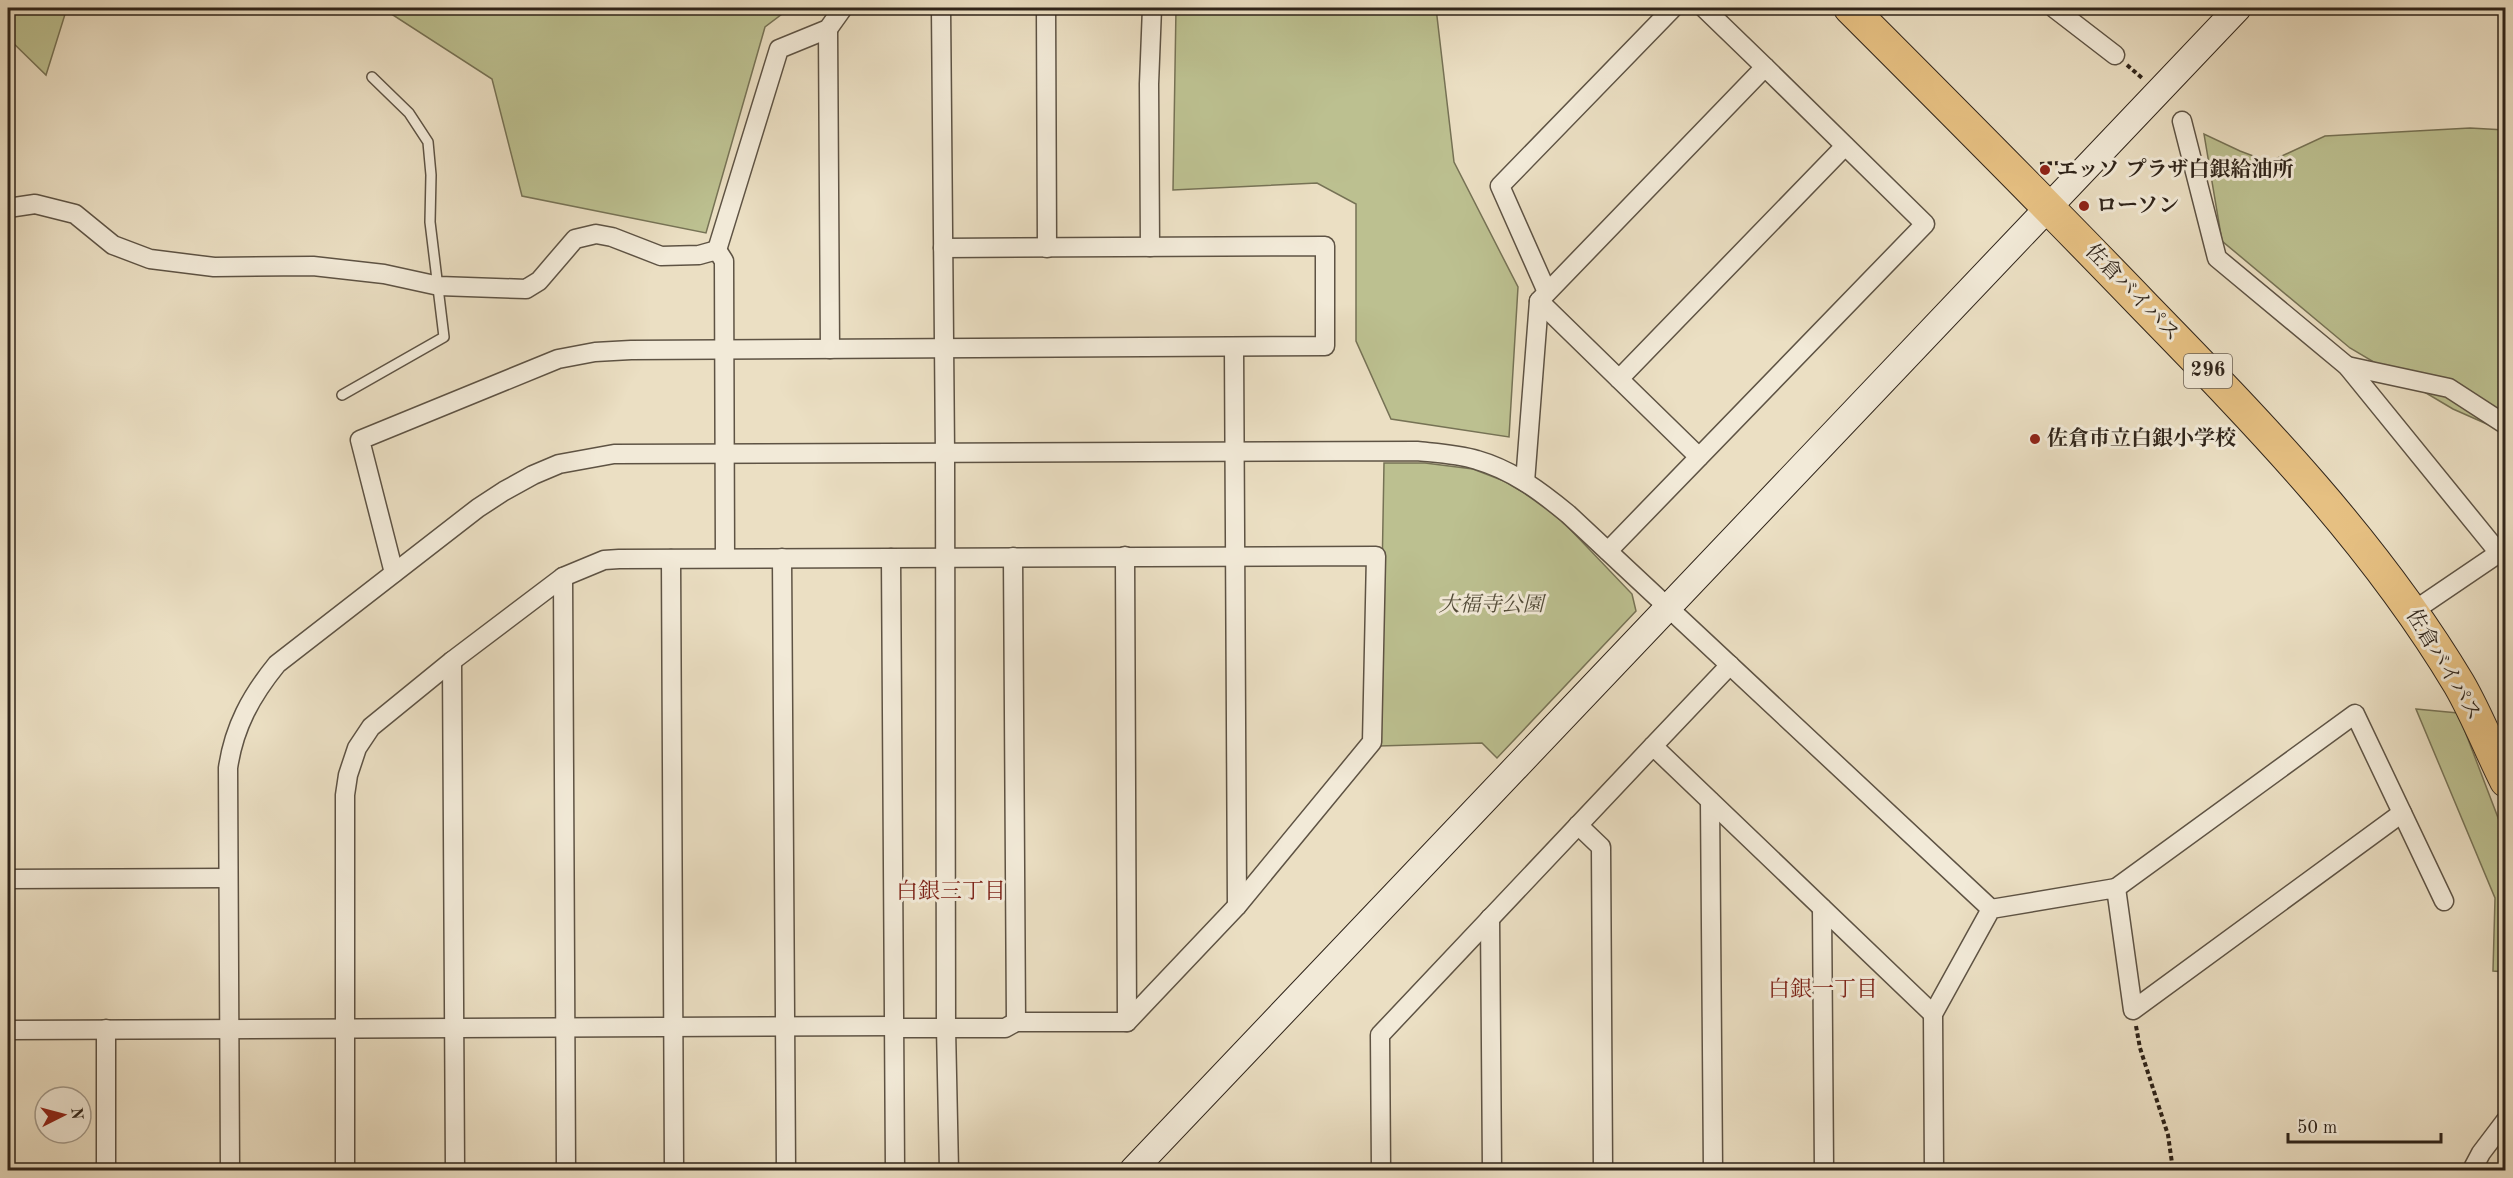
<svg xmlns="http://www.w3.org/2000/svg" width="2513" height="1178" font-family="'Old Standard TT','Noto Serif JP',serif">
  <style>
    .green { fill: #bcc090; stroke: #767255; stroke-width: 1.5 }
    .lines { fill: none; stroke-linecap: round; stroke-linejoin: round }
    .lane-casing { stroke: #5e5344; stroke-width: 12 }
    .street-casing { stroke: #5e5344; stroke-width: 21 }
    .secondary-casing { stroke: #2f241a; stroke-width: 28 }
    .highway-casing { stroke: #2f241a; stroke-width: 34 }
    .path { stroke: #2f241a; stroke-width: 4; stroke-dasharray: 4.5 3; stroke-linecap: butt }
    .lane { stroke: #f2ead8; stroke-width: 9 }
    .street { stroke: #f2ead8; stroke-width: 18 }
    .secondary { stroke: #f2ead8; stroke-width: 26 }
    .highway { stroke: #e6c082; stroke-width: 32 }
    .poi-dot { fill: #8f2418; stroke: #f2ead8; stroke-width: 2 }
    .labels { text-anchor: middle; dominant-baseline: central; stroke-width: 6; stroke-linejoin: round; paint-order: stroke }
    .shield { fill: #f2ead8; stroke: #6a5f53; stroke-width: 1.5 }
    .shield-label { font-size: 20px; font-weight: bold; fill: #2f241a }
    .poi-label { font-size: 21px; font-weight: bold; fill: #2f241a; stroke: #f2ead8; text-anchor: start }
    .street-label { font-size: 21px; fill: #2f241a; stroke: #f2ead8 }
    .park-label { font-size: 21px; font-style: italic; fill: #524b38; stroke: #f2ead8 }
    .neighbourhood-label { font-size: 22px; fill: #7a1f14; stroke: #f2ead8 }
  </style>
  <rect width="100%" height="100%" fill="#ebdfc3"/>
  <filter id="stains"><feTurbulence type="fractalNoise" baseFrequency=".00333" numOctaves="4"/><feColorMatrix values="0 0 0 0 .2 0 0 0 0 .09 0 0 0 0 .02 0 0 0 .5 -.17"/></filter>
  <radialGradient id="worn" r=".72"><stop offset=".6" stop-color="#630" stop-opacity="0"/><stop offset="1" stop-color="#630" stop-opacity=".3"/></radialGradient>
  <g class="green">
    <polygon points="8,8 76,8 66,11 46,75 8,38"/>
    <polygon points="382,8 790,8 765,27 706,233 522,196 492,79"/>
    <polygon points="1176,8 1436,8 1454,162 1518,287 1509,437 1391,419 1356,341 1356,204 1317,183 1173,190"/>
    <polygon points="2470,128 2505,130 2505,432 2453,409 2350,348 2222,241 2204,134 2240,151 2269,162 2325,136"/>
    <polygon points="1384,463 1425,463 1473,469 1504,481 1539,502 1567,526 1632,594 1636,611 1497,758 1482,743 1379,746"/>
    <polygon points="2416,709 2458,713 2505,836 2505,972 2493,971 2495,898"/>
  </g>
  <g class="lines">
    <g class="lane-casing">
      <polyline id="lane" points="342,395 444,337 430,222 431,175 428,142 409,113 372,77"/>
    </g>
    <g class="street-casing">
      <g id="street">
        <polyline points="941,8 945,453 946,1028 949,1170"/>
        <polyline points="1046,8 1047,248"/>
        <polyline points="1704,8 1765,67"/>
        <polyline points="2054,8 2115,55"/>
        <polyline points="828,29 830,349"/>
        <polyline points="2182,121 2217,258 2347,366 2499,553"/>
        <polyline points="8,208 35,204 75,214 113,245 150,259 214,267 313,266 384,274 439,286 526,289 539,281 575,239 596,234 612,237 661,256 699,255 717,250 724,261 725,558"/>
        <polyline points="1150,247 1149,84 1152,8"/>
        <polyline points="717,250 779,49 828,29 843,8"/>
        <polyline points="1547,292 1500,186 1673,8"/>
        <polyline points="1539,301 1699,457"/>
        <polyline points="1234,347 1237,906"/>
        <polyline points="2347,366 2449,388 2506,425"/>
        <polyline points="1619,379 1845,146"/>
        <polyline points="1525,482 1539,301 1765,67 1925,224 1608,551"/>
        <polyline points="1125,556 1127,1022"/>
        <polyline points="1013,557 1016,1022"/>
        <polyline points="782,558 786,1170"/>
        <polyline points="891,558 895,1170"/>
        <polyline points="671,559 674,1170"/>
        <polyline points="394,573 360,440 558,359 595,352 631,350 1325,346 1325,246 943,248"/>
        <polyline points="563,577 566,1170"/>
        <polyline points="2412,612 2499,553 2506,551"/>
        <polyline points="452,661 455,1170"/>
        <polyline points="1653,746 1730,665"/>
        <polyline points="1710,801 1713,1170"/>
        <polyline points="1578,825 1601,847 1603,1170"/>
        <polyline points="8,879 228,878"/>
        <polyline points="2116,888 2355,714 2444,901"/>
        <polyline points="1822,908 1824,1170"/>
        <polyline points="1490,918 1492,1170"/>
        <polyline points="106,1029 106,1170"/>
        <polyline points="8,1030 894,1026"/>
        <path d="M230,1170L228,768C234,727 251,696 277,664L478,508L504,491L533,475L559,464L614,454L1417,451C1436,453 1458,454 1477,460C1512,470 1540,491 1568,514L1991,909"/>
        <polyline points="345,1170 345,795 348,775 357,748 371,727 452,661 563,577 604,560 619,559 1376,556 1372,742 1237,906 1127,1022 1016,1022 1005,1028 894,1028"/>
        <polyline points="1381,1170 1380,1035 1653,746 1933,1014"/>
        <polyline points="1934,1170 1933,1014 1991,909 2116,888 2133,1010 2402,813"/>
        <polyline points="2472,1170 2481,1153 2506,1120"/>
      </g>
    </g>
    <g class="secondary-casing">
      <polyline id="secondary" points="1133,1170 2238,8"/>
    </g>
    <g class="highway-casing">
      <path id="highway" d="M1850,8C1949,107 2048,206 2145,307C2260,425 2374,542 2459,684C2477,715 2490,749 2506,781"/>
    </g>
    <g class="path">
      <polyline points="2127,65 2142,78"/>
      <polyline points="2040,164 2059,163"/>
      <polyline points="2136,1026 2140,1048 2168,1135 2173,1170"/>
    </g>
    <use href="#lane" class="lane"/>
    <use href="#street" class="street"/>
    <use href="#secondary" class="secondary"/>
    <use href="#highway" class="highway"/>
  </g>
  <g class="poi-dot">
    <circle cx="2045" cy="170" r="6"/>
    <circle cx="2084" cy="206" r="6"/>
    <circle cx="2035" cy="439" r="6"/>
  </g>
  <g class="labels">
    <rect class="shield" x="2184" y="354" width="48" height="34" rx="4.5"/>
    <g class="shield-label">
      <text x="2208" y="371">296</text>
    </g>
    <g class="poi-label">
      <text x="2057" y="170">エッソ プラザ白銀給油所</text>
      <text x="2096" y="206">ローソン</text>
      <text x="2047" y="439">佐倉市立白銀小学校</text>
    </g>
    <g class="street-label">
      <text transform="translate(2132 293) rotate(46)">佐倉バイパス</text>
      <text transform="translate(2443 665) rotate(59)">佐倉バイパス</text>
    </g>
    <g class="park-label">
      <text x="1491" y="605">大福寺公園</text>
    </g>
    <g class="neighbourhood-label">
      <text x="951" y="892">白銀三丁目</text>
      <text x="1823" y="990">白銀一丁目</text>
    </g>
  </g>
  <rect width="2513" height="1178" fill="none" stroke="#ebdfc3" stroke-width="30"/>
  <rect x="9" y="9" width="2495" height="1160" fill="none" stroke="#2f241a" stroke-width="3"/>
  <rect x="15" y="15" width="2483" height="1148" fill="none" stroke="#2f241a" stroke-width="1.5"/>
  <g transform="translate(63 1115) rotate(84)"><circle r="28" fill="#f2ead8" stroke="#a49b8c" stroke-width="1.5"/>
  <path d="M0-4.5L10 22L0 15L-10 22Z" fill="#8f2418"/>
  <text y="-9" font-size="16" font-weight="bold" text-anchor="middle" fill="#2f241a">N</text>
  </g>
  <path d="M2288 1133v9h153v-9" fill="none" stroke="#2f241a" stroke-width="3"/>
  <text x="2297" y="1133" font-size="18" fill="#2f241a" stroke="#f2ead8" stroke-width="4.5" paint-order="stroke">50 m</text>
  <rect width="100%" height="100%" filter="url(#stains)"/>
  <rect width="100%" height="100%" fill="url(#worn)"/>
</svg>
